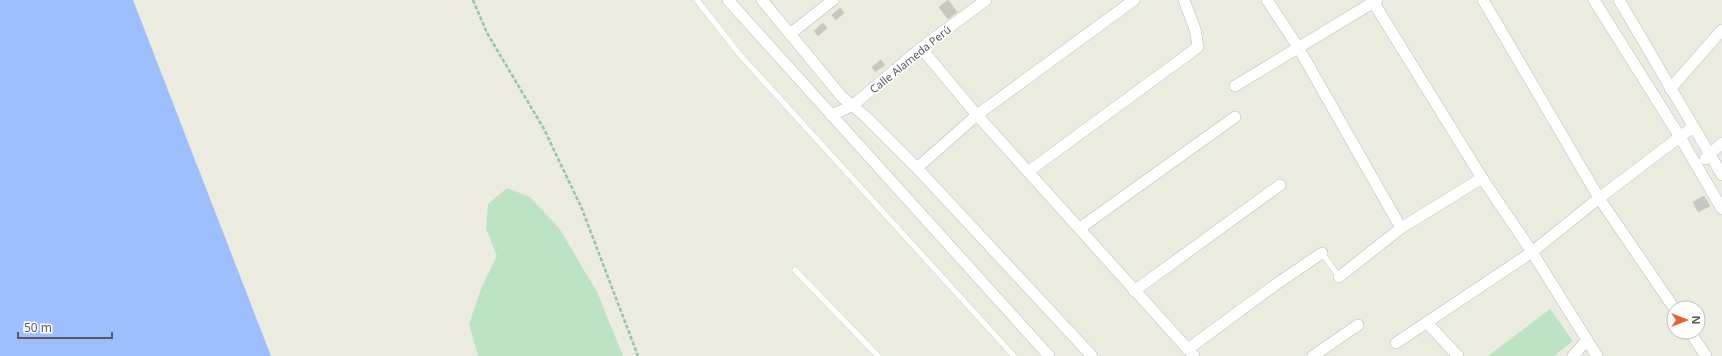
<svg xmlns="http://www.w3.org/2000/svg" width="1722" height="356" font-family="'Noto Sans',sans-serif">
  <style>
    .green { fill: #bce3c4 }
    .water { fill: #9dbffe }
    .building { fill: #c8c7bf; stroke: #d0cebe }
    .lines { fill: none; stroke-linecap: round; stroke-linejoin: round }
    .lane-casing { stroke: #babbc2; stroke-width: 6 }
    .street-casing { stroke: #babbc2; stroke-width: 12 }
    .path { stroke: #95c4ad; stroke-width: 2.5; stroke-dasharray: 4 2; stroke-linecap: butt }
    .lane { stroke: #fff; stroke-width: 5.5 }
    .street { stroke: #fff; stroke-width: 11 }
    .labels { text-anchor: middle; dominant-baseline: central; stroke-width: 3.5; stroke-linejoin: round; paint-order: stroke }
    .street-label { font-size: 11px; fill: #585a61; stroke: #fff }
  </style>
  <rect width="100%" height="100%" fill="#ecebdf"/>
  <g class="green">
    <polygon points="507,188 530,197 559,228 597,292 623,356 478,356 469,324 481,289 497,256 486,229 488,204"/>
    <polygon points="1550,309 1573,341 1554,356 1488,356"/>
  </g>
  <polygon class="water" points="0,0 133,0 271,356 0,356"/>
  <g class="building">
    <polygon points="948,0 957,12 948,19 939,7"/>
    <polygon points="840,8 844,13 836,20 832,15"/>
    <polygon points="823,23 827,28 818,36 814,31"/>
    <polygon points="881,60 885,65 875,72 872,67"/>
    <polygon points="1704,196 1710,206 1698,212 1693,202"/>
  </g>
  <g class="lines">
    <g class="lane-casing">
      <g id="lane">
        <polyline points="697,0 740,55 1014,356"/>
        <polyline points="1322,253 1339,277"/>
        <polyline points="795,270 878,356"/>
      </g>
    </g>
    <g class="street-casing">
      <g id="street">
        <polyline points="728,0 1049,356"/>
        <polyline points="762,0 842,97 865,116 917,168 1092,356"/>
        <polyline points="1267,0 1298,47 1401,228"/>
        <polyline points="1372,0 1482,178 1532,252 1597,356"/>
        <polyline points="1483,0 1599,198 1674,308"/>
        <polyline points="1594,0 1680,137 1722,209"/>
        <polyline points="1619,0 1722,175"/>
        <polyline points="790,34 833,0"/>
        <polyline points="921,48 977,115 1194,356"/>
        <polyline points="1235,86 1377,0"/>
        <polyline points="1670,89 1722,30"/>
        <polyline points="831,115 852,106 921,48 986,0"/>
        <polyline points="1705,159 1722,143"/>
        <polyline points="917,168 977,115 1134,0"/>
        <polyline points="1029,171 1198,47 1195,29 1184,0"/>
        <polyline points="1080,228 1235,117"/>
        <polyline points="1339,277 1401,228 1482,178"/>
        <polyline points="1134,291 1280,185"/>
        <polyline points="1427,323 1458,356"/>
        <polyline points="1690,332 1706,356"/>
        <polyline points="1396,343 1532,252 1599,198 1693,127"/>
        <polyline points="1188,349 1275,285 1322,253"/>
        <polyline points="1313,356 1358,325"/>
        <polyline points="1573,356 1587,340"/>
      </g>
    </g>
    <polyline class="path" points="473,0 487,33 544,129 582,209 638,356"/>
    <use href="#lane" class="lane"/>
    <use href="#street" class="street"/>
  </g>
  <g class="labels">
    <g class="street-label">
      <text transform="translate(910 59) rotate(-39)">Calle Alameda Perú</text>
    </g>
  </g>
  <g transform="translate(1686 320) rotate(90)"><circle r="19" fill="#ffffff" stroke="#bcbdc0"/>
  <path d="M0-3L7 15L0 10L-7 15Z" fill="#e6612b"/>
  <text y="-6" font-size="11" font-weight="bold" text-anchor="middle" fill="#585a61">N</text>
  </g>
  <path d="M18 332v6h94v-6" fill="none" stroke="#585a61" stroke-width="2"/>
  <text x="24" y="332" font-size="12" fill="#585a61" stroke="#ffffff" stroke-width="3" paint-order="stroke">50 m</text>
</svg>
